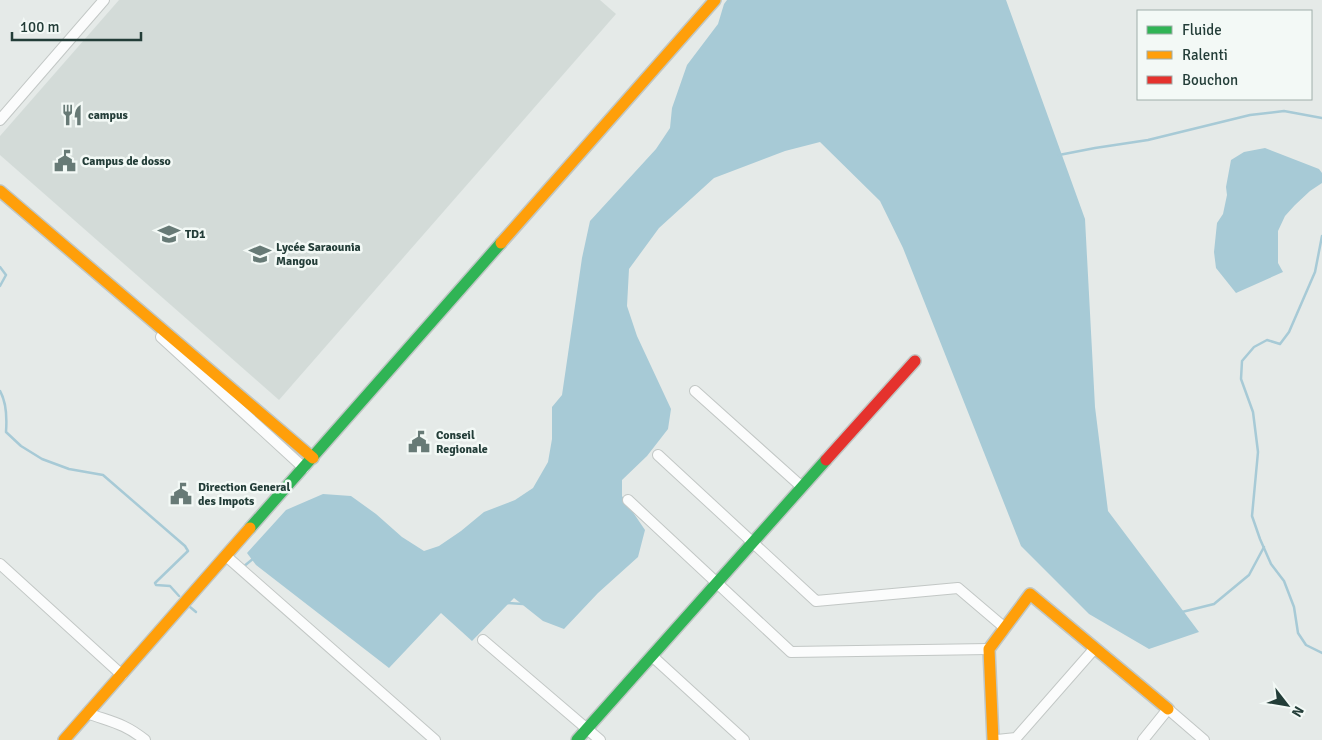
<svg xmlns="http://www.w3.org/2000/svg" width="1322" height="740" font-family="Signika,sans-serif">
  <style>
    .built { fill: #d3dbd8 }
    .water { fill: #a7cad6 }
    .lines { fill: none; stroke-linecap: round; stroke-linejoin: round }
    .stream { stroke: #a7cad6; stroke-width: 2.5 }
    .street-casing { stroke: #c2c7c5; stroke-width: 12 }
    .fast-casing { stroke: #c0c7c5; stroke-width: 14 }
    .slow-casing { stroke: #c0c7c5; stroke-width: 14 }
    .jam-casing { stroke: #c0c7c5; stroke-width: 14 }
    .street { stroke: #fbfcfc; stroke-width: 10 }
    .fast { stroke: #30b455; stroke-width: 11 }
    .slow { stroke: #ff9f0a; stroke-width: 11 }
    .jam { stroke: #e5322d; stroke-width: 11 }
    .labels { text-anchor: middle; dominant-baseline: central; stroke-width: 5; stroke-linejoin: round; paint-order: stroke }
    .poi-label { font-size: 12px; font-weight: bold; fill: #233d38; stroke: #f3f9f6; text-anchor: start }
  </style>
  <rect width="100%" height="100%" fill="#e5eae8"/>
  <polygon class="built" points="119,0 600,0 616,14 279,400 0,155 0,136"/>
  <g class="water">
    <polygon points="727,0 1006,0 1085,219 1095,407 1108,511 1199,632 1149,649 1089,614 1021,546 903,248 880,201 820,142 785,151 714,178 659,228 629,269 627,306 637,336 671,409 668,429 647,456 622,480 622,496 645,530 638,557 598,593 564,629 543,621 514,598 472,641 441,613 389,668 256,565 247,553 286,510 323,494 351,496 376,514 402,537 424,551 439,546 461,531 484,512 515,500 533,488 548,462 552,439 552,407 562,395 582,258 590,221 656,149 670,128 672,108 687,65 718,24 724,4"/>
    <polygon points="1265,148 1319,169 1322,173 1322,183 1310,191 1295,205 1285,216 1278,231 1278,263 1283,272 1236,293 1216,268 1214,252 1217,223 1223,214 1227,195 1226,187 1231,160 1244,152"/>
  </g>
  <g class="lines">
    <g class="stream">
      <polyline points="1059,155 1095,148 1148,140 1250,115 1284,111 1322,118"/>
      <polyline points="1322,236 1315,272 1289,332 1280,344 1267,340 1254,347 1242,361 1241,379 1253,412 1258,452 1252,516 1260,539 1271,564 1284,581 1294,607 1298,633 1306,645 1322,653"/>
      <polyline points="0,267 6,275 0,286"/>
      <path d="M0,391C7,403 7,418 6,432L21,446L42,459L69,469L103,475L185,546L188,551L155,583L156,585L170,586L179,596"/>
      <polyline points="243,567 254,558"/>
      <polyline points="506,603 523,604"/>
      <polyline points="190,607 196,612"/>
      <polyline points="1182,612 1214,604 1249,575 1264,547"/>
    </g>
    <g class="street-casing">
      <g id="street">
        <polyline points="0,120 104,0"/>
        <polyline points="161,337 304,468"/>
        <polyline points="695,391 802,487"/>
        <polyline points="658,455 816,601 958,588 1005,628"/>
        <polyline points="628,500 791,652 989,649"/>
        <polyline points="226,556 435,740"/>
        <polyline points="0,564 122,675"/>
        <polyline points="483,640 600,740"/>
        <polyline points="652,656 744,740"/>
        <path d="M87,713C111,722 124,723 145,740"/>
        <polyline points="997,740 1016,738 1095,648"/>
        <polyline points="1143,740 1168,709 1204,740"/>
      </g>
    </g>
    <g class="fast-casing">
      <g id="fast">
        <polyline points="250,528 501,243"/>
        <polyline points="577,740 826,460"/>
      </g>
    </g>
    <g class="slow-casing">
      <g id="slow">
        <path d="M0,191C104,281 209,369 313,458"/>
        <polyline points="501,243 715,0"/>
        <polyline points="64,740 250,528"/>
        <polyline points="993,740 989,649 1030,594 1168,709"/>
      </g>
    </g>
    <g class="jam-casing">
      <polyline id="jam" points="826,460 915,361"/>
    </g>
    <use href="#street" class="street"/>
    <use href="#fast" class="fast"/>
    <use href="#slow" class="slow"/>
    <use href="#jam" class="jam"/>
  </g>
  <defs>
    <g id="restaurant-bare" transform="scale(1.725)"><path d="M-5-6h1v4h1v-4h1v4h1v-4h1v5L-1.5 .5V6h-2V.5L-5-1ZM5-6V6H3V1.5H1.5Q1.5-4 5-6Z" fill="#677a76" stroke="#f3f9f6" stroke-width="2.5" paint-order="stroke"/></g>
    <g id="civic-bare" transform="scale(1.725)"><path d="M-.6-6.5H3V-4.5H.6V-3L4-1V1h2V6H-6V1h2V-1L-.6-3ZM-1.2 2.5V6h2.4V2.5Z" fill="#677a76" stroke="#f3f9f6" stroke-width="2.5" paint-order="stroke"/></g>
    <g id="school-bare" transform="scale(1.725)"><path d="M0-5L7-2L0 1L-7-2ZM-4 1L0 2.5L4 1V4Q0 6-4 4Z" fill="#677a76" stroke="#f3f9f6" stroke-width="2.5" paint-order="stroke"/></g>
    <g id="university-bare" transform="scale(1.725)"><path d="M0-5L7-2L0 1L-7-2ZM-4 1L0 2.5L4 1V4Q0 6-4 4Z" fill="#677a76" stroke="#f3f9f6" stroke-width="2.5" paint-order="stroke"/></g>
  </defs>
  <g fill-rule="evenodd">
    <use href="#restaurant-bare" x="72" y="115"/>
    <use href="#civic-bare" x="65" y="161"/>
    <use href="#school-bare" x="169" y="234"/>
    <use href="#university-bare" x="260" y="254"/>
    <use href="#civic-bare" x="419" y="442"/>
    <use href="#civic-bare" x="181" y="494"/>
  </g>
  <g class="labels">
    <g class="poi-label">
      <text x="88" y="115">campus</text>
      <text x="82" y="161">Campus de dosso</text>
      <text x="185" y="234">TD1</text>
      <text x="276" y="247">Lycée Saraounia<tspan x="276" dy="14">Mangou</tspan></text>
      <text x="436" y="435">Conseil<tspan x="436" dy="14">Regionale</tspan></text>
      <text x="198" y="487">Direction General<tspan x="198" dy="14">des Impots</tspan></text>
    </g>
  </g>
  <rect x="1137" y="10" width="175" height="90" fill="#f3f9f6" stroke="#a0aeaa"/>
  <rect x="1147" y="26" width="25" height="8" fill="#30b455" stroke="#a0aeaa"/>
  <text x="1182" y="35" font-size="15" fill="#233d38">Fluide</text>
  <rect x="1147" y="51" width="25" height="8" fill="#ff9f0a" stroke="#a0aeaa"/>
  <text x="1182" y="60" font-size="15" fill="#233d38">Ralenti</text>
  <rect x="1147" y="76" width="25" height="8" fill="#e5322d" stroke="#a0aeaa"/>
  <text x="1182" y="85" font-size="15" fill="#233d38">Bouchon</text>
  <g transform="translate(1287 705) rotate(121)" stroke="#f3f9f6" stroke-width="4" paint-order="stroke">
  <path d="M0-4L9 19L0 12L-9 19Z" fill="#233d38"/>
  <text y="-8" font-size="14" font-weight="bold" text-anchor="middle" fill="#233d38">N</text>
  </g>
  <path d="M12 32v8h129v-8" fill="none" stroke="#233d38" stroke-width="2.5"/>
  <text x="20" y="32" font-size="15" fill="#233d38" stroke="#f3f9f6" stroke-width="4" paint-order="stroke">100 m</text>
</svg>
